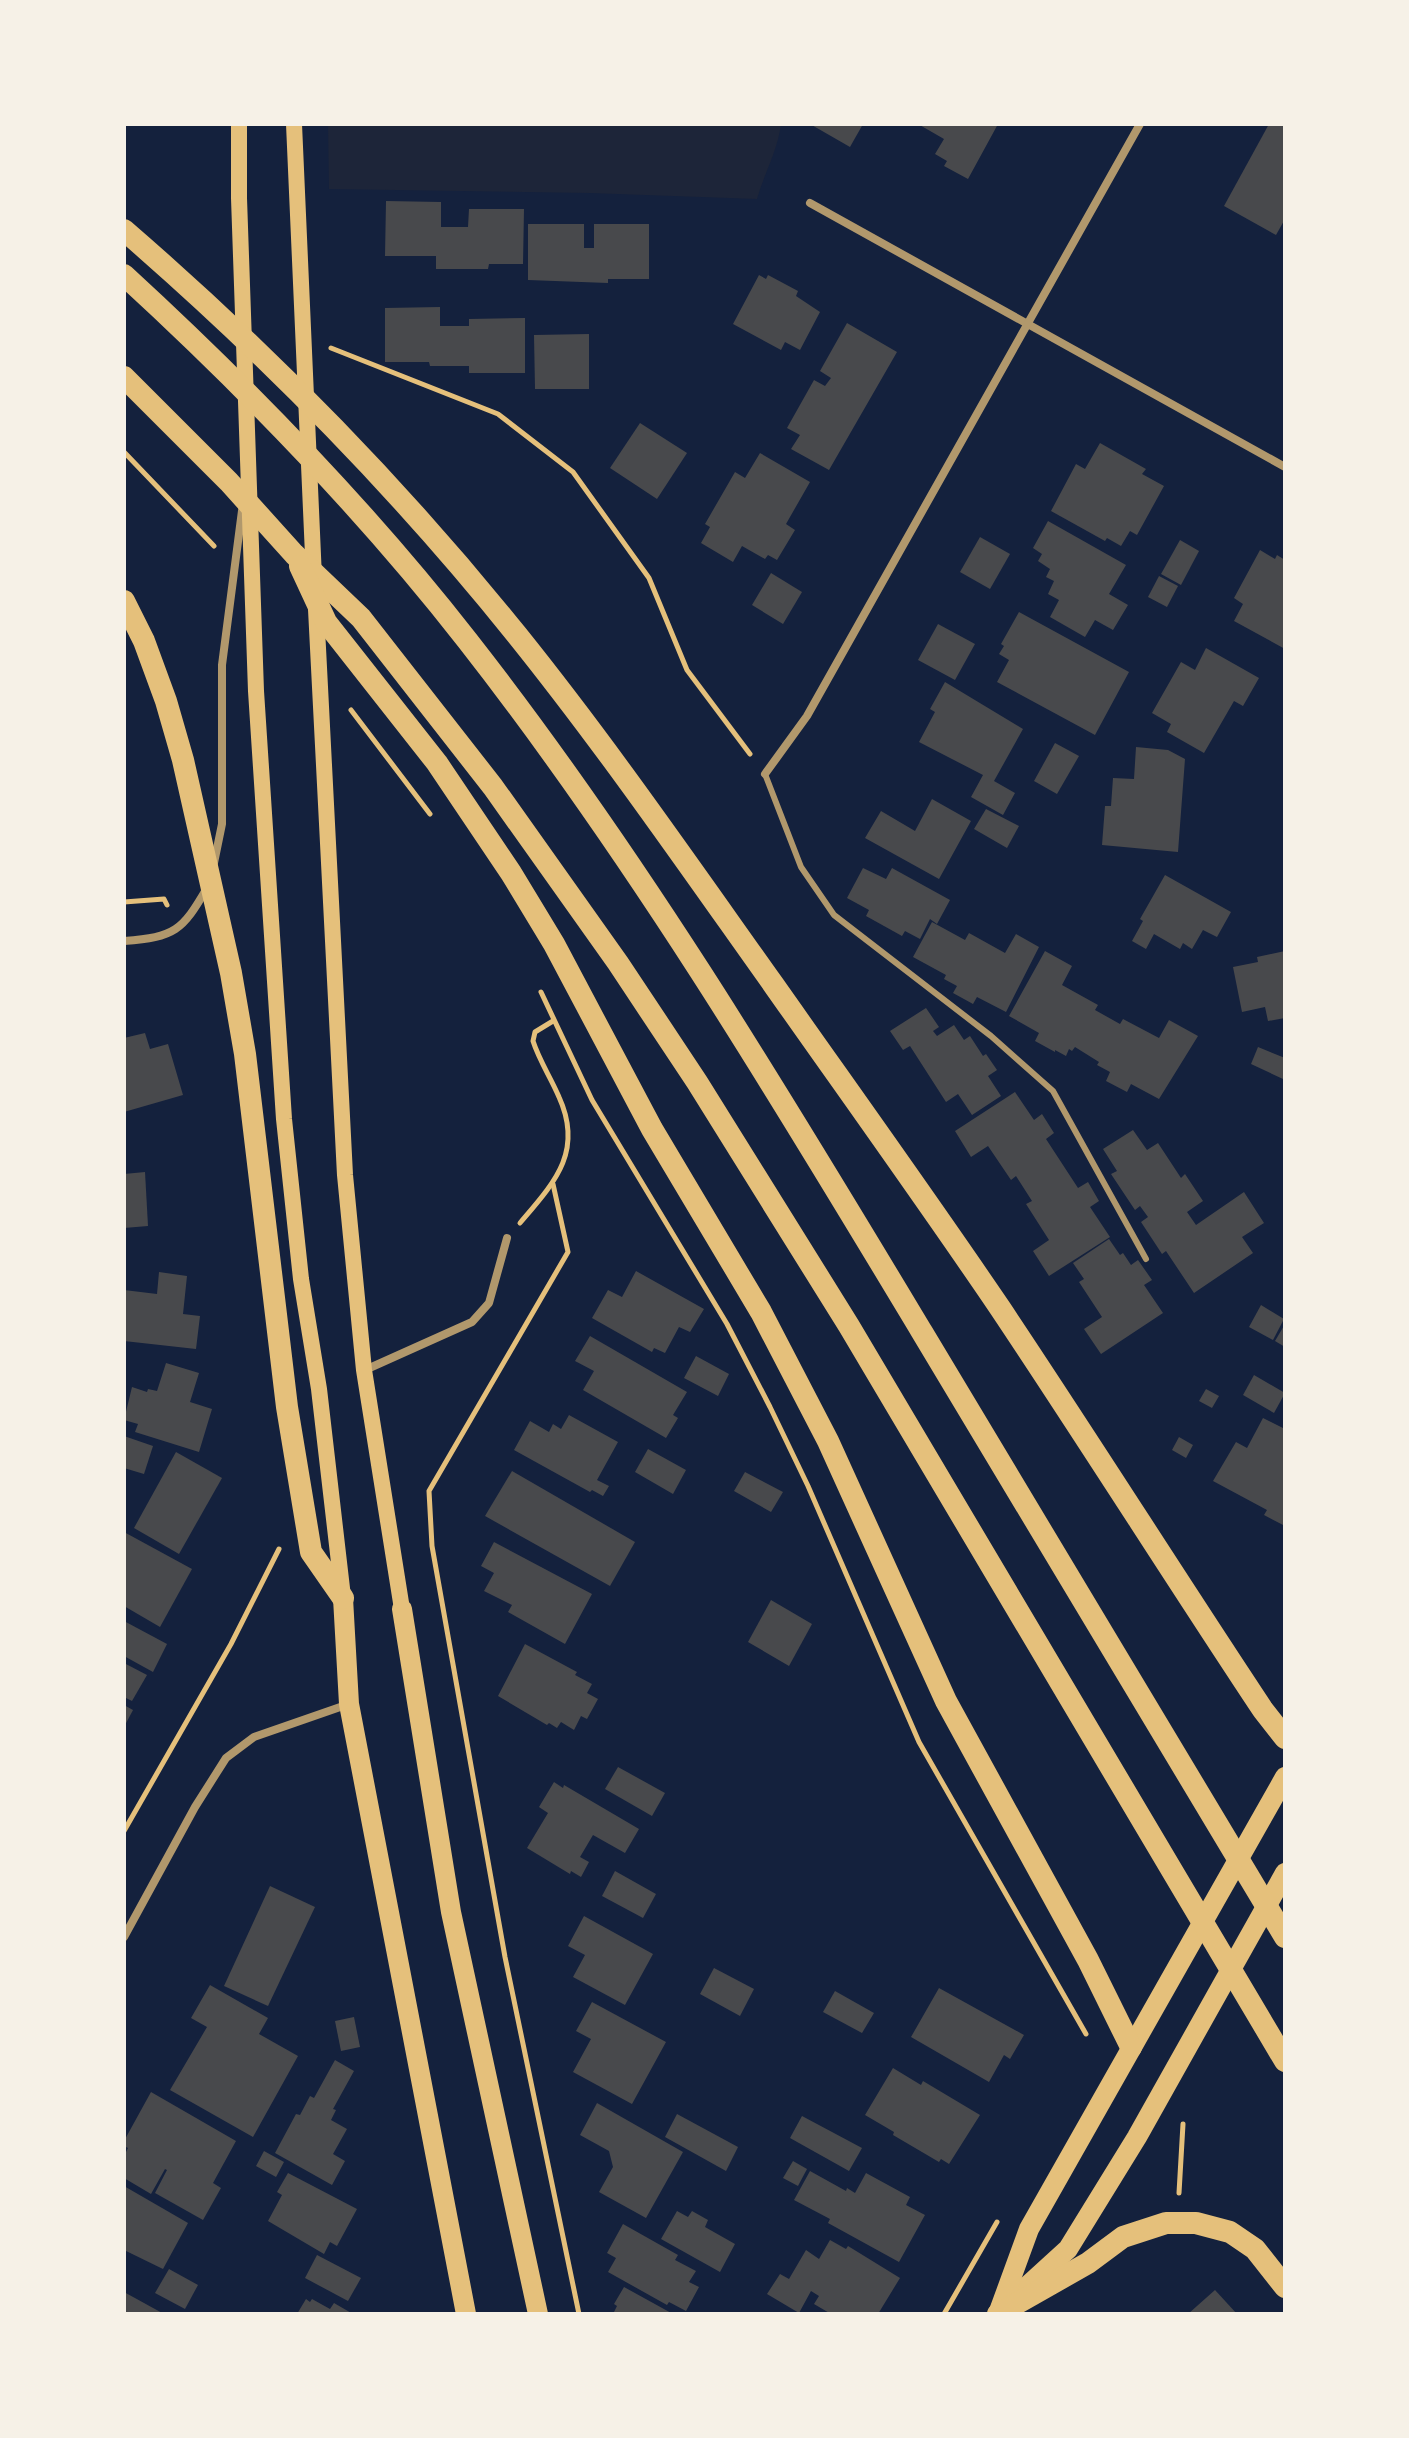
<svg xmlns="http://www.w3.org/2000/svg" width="1409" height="2438" font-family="'Public Sans',sans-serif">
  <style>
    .green { fill: #1d2539 }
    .building { fill: #48494c }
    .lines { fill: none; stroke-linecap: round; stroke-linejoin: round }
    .path { stroke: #e5c07b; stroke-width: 5 }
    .service { stroke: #b1986c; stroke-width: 6 }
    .minor { stroke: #b1986c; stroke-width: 8 }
    .secondary { stroke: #e5c07b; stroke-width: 16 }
    .primary { stroke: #e5c07b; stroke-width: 20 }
    .trunk { stroke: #e5c07b; stroke-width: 22 }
  </style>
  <rect width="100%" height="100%" fill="#14213d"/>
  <path class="green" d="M328,124H781C778,150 764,174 757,199L589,193L329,189Z"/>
  <g class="building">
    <polygon points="810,124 863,124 850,147"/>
    <polygon points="918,124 998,124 968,179 944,166 947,161 935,154 944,139"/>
    <polygon points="1269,124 1285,124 1285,219 1276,235 1224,206"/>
    <polygon points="386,201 441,202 441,227 468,227 469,209 524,209 523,264 489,264 488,269 436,269 436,256 385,256"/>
    <polygon points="528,224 584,224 584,248 594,248 594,224 649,224 649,279 608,279 608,283 528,280"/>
    <polygon points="759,275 766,279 768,275 798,291 796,296 820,312 800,350 785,342 781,350 733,324"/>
    <polygon points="440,307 440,326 469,326 469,319 525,318 525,373 469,373 469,366 430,366 429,362 385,362 385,308"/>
    <polygon points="847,323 897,352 829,470 791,449 800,435 787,428 814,380 825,386 831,378 820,371"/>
    <polygon points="589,334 589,389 535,389 534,335"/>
    <polygon points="640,423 687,453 657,499 610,468"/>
    <polygon points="1100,443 1146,469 1142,474 1164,486 1137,535 1130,531 1121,546 1107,538 1105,541 1051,511 1076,464 1085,469"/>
    <polygon points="760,453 810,482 786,524 795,530 777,560 768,555 765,559 742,546 733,562 701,543 710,527 705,524 735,472 745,478"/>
    <polygon points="1048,521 1126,565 1109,594 1128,605 1113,630 1095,620 1085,637 1050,617 1059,600 1048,594 1054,581 1046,577 1050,569 1038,561 1042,554 1033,548"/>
    <polygon points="980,537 1010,554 990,589 960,572"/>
    <polygon points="1180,540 1199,551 1181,585 1161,574"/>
    <polygon points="1260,550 1275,559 1277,555 1285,560 1285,649 1234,621 1243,604 1234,598"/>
    <polygon points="771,573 802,592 783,624 752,605"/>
    <polygon points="1159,576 1178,586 1167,607 1148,597"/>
    <polygon points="1019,612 1129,672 1095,735 997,682 1009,660 999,654 1004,646 1001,644"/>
    <polygon points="938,624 975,644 955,680 918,660"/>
    <polygon points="1206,648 1259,678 1243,706 1234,701 1204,753 1167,732 1171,724 1152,713 1181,662 1195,670"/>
    <polygon points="945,682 1023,729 994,781 1015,793 1003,815 971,797 983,775 919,742 935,712 930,709"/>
    <polygon points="1055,743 1079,756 1057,794 1034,781"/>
    <polygon points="1136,747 1168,750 1185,759 1178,852 1102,845 1105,806 1111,806 1113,778 1134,779"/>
    <polygon points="932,799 971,821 939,879 865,838 881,811 915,831"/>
    <polygon points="986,809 1019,826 1007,848 974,829"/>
    <polygon points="863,868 886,879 892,868 950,900 937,924 930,919 920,939 905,931 902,936 866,916 869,910 847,898"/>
    <polygon points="1165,875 1231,912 1217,937 1203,930 1192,949 1183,943 1180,949 1154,934 1146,949 1132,941 1143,921 1140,919"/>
    <polygon points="932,922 965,940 969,933 1005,953 1016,934 1039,947 1006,1012 977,997 973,1004 953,993 957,986 944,979 946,975 913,957"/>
    <polygon points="1045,951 1072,966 1062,985 1098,1005 1095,1010 1120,1024 1123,1019 1159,1038 1169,1020 1198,1036 1159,1099 1131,1084 1127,1092 1106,1081 1110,1072 1097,1065 1099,1062 1075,1047 1072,1051 1069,1049 1066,1056 1055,1050 1055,1052 1035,1041 1039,1033 1009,1016"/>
    <polygon points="1285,951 1285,1018 1268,1021 1265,1007 1242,1012 1233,967 1258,962 1257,957"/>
    <polygon points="926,1008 939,1027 933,1031 937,1036 954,1025 964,1040 970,1036 983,1056 986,1054 997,1070 988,1076 1001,1096 972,1115 958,1094 946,1102 910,1046 903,1050 890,1031"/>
    <polygon points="145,1033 150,1049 168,1044 183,1095 124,1112 124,1038"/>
    <polygon points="1258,1047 1285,1058 1283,1079 1251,1064"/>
    <polygon points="1015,1092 1034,1120 1042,1114 1054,1133 1046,1139 1078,1188 1088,1182 1099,1201 1090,1207 1110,1237 1049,1276 1033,1251 1049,1240 1026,1204 1032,1201 1016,1176 1011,1180 988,1146 971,1157 955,1131"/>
    <polygon points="1133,1130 1147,1150 1158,1143 1181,1178 1185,1174 1203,1201 1187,1212 1196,1225 1244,1192 1264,1223 1242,1237 1253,1253 1194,1293 1166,1251 1162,1254 1141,1222 1148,1217 1140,1206 1135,1210 1111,1174 1117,1171 1103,1149"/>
    <polygon points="145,1172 148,1226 124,1228 124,1174"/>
    <polygon points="1109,1239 1120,1255 1123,1253 1131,1265 1138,1260 1152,1280 1144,1285 1163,1313 1101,1354 1084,1329 1102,1317 1079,1282 1084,1279 1073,1263"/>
    <polygon points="636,1271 704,1309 690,1332 679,1327 665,1353 654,1348 652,1352 592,1318 608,1290 622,1297"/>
    <polygon points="159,1272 187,1276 183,1314 200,1316 196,1349 124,1341 124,1290 157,1294"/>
    <polygon points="1261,1305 1284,1319 1273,1340 1249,1327"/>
    <polygon points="1285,1324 1285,1347 1275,1341"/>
    <polygon points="590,1336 687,1392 673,1415 678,1418 666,1438 583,1390 594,1371 575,1361"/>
    <polygon points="696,1356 729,1374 718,1396 684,1378"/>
    <polygon points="166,1363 199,1373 190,1402 212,1409 199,1452 135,1432 138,1424 124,1420 132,1387 147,1392 148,1389 157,1391"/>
    <polygon points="1254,1375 1285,1393 1274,1413 1243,1395"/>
    <polygon points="1206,1389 1219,1396 1212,1408 1199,1401"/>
    <polygon points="569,1415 618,1442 597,1480 609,1486 603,1496 592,1490 590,1492 514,1450 530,1421 549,1432 553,1424 561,1429"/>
    <polygon points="1263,1418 1285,1429 1285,1526 1264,1515 1267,1510 1213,1481 1236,1442 1247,1448"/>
    <polygon points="124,1436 153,1446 144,1474 124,1468"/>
    <polygon points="1179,1437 1193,1445 1186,1458 1172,1450"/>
    <polygon points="648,1449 686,1470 673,1494 635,1472"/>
    <polygon points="176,1452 222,1478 179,1554 134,1528"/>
    <polygon points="512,1471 635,1542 610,1586 485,1516"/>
    <polygon points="745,1472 783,1492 771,1512 734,1491"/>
    <polygon points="124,1532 192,1569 160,1627 124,1606"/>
    <polygon points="494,1542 592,1594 565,1644 508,1612 512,1605 484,1591 494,1573 481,1566"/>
    <polygon points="771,1600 812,1624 789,1666 748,1642"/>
    <polygon points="124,1621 167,1644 153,1672 124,1656"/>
    <polygon points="525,1644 577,1672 575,1675 592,1684 587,1693 598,1699 587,1719 581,1716 574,1730 561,1722 557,1728 549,1723 547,1725 498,1696"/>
    <polygon points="124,1663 147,1675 132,1701 124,1697"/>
    <polygon points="124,1705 133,1710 124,1727"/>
    <polygon points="618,1767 665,1793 652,1816 605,1789"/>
    <polygon points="554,1782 563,1788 564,1785 639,1829 625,1853 593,1835 580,1857 589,1862 581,1877 571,1871 570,1874 527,1848 548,1813 539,1807"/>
    <polygon points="615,1871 656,1894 643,1918 602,1896"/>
    <polygon points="270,1886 315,1907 268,2006 224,1986"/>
    <polygon points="584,1916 653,1954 625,2005 573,1977 585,1955 568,1946"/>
    <polygon points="714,1968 754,1989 740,2016 700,1994"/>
    <polygon points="210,1985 268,2018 259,2034 298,2056 253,2137 170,2090 207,2027 191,2018"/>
    <polygon points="939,1988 1024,2035 1010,2059 1004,2055 989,2082 911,2037"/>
    <polygon points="835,1991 874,2013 862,2033 823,2012"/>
    <polygon points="592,2002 666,2042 632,2104 573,2072 591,2039 576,2031"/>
    <polygon points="354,2017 360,2047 341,2051 335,2021"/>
    <polygon points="335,2060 354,2071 333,2109 336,2110 331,2120 347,2129 333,2154 345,2161 332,2185 275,2153 296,2114 300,2115 310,2096 314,2098"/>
    <polygon points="893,2068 921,2085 923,2081 980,2115 949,2164 941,2159 939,2162 893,2135 894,2132 865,2115"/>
    <polygon points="151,2092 236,2141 213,2183 221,2188 203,2220 155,2193 167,2170 165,2169 151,2194 124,2178 124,2156 128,2148 124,2146 124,2141"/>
    <polygon points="597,2103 683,2152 646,2218 599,2192 613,2167 609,2151 580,2135"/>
    <polygon points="677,2114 738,2147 726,2171 665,2137"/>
    <polygon points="802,2116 862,2148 849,2171 790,2138"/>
    <polygon points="264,2151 284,2162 276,2177 256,2166"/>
    <polygon points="793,2161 807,2169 798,2186 783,2178"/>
    <polygon points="810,2171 846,2191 847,2188 855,2193 866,2173 910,2197 906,2205 925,2215 899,2262 828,2223 830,2219 794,2200"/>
    <polygon points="288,2173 357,2209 337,2246 330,2242 324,2254 268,2221 282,2195 277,2192"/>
    <polygon points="124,2186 188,2223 163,2269 124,2250"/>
    <polygon points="677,2211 688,2217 692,2211 708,2220 705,2227 735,2244 720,2272 661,2239"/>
    <polygon points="623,2224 678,2255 675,2260 696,2271 689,2282 699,2287 686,2311 669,2302 667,2305 608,2272 616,2258 607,2253"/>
    <polygon points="830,2240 846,2249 848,2246 900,2278 878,2314 831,2314 814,2304 819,2296 811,2291 799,2313 767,2294 780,2274 789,2279 806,2250 819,2259"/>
    <polygon points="317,2255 361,2278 348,2301 305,2278"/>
    <polygon points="169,2269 198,2285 185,2309 155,2293"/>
    <polygon points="624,2287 673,2314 613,2314 617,2306 614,2304"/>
    <polygon points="1215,2290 1237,2314 1188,2314"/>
    <polygon points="124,2292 164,2314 124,2314"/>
    <polygon points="306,2299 310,2302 312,2299 330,2309 334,2303 353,2314 297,2314"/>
  </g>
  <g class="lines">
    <g class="path">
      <polyline points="331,348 498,414 573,472 649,578 687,670 750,754"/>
      <polyline points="124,452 214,546"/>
      <polyline points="351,710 430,814"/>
      <polyline points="124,902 164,899 167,905"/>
      <polyline points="541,992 592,1100 727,1324 770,1407 808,1486 919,1742 1086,2034"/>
      <polyline points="553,1184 568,1252 429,1491 432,1546 505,1957 579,2314"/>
      <path d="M520,1223C554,1183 584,1152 559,1097C551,1078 539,1060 533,1041L535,1032L553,1021"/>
      <polyline points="124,1831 231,1644 279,1549"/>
      <polyline points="1179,2193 1183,2124"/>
      <polyline points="944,2314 997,2222"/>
    </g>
    <polyline class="service" points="765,774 801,867 834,915 991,1036 1053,1091 1146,1259"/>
    <g class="minor">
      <polyline points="810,203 1285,467"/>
      <polyline points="765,774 807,716 1140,124"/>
      <polyline points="214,863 222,824 222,665 243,503"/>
      <path d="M124,941C175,937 182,931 207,888"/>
      <polyline points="365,1370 472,1322 489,1303 507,1238"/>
      <polyline points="124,1937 195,1807 226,1758 254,1737 346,1705"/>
    </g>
    <g class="secondary">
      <polyline points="239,124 239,198 256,691 284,1119 301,1279 319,1389 343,1597"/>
      <polyline points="294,124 314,578"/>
      <polyline points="316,609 345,1175 364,1370 402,1609"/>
    </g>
    <g class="primary">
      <polyline points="343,1598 349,1704 466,2314"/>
      <polyline points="402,1609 451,1912 538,2314"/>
      <polyline points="1012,2300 1068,2249 1137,2137 1285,1873"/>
      <polyline points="998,2314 1029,2229 1285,1777"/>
    </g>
    <g class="trunk">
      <path d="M124,230C266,353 399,488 517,635C607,747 689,866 773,984C849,1092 926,1199 1000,1308C1089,1441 1174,1576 1263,1710L1285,1738"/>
      <path d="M124,275C247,388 364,508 467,640C637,857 780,1096 922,1332C1043,1534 1165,1735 1285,1937"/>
      <polyline points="124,377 229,482 294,554 361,618 493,787 618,963 697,1082 849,1326 1285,2061"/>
      <polyline points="300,566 326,622 437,763 511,873 554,944 652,1129 761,1312 828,1441 946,1701 1088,1960 1131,2047"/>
      <polyline points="124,601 144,641 166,701 183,760 231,973 245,1054 287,1407 311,1552 343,1598"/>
      <polyline points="998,2314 1088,2263 1123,2237 1166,2223 1196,2223 1230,2232 1255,2249 1285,2287"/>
    </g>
  </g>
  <rect width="1409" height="2438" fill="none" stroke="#f6f1e7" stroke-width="252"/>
</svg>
